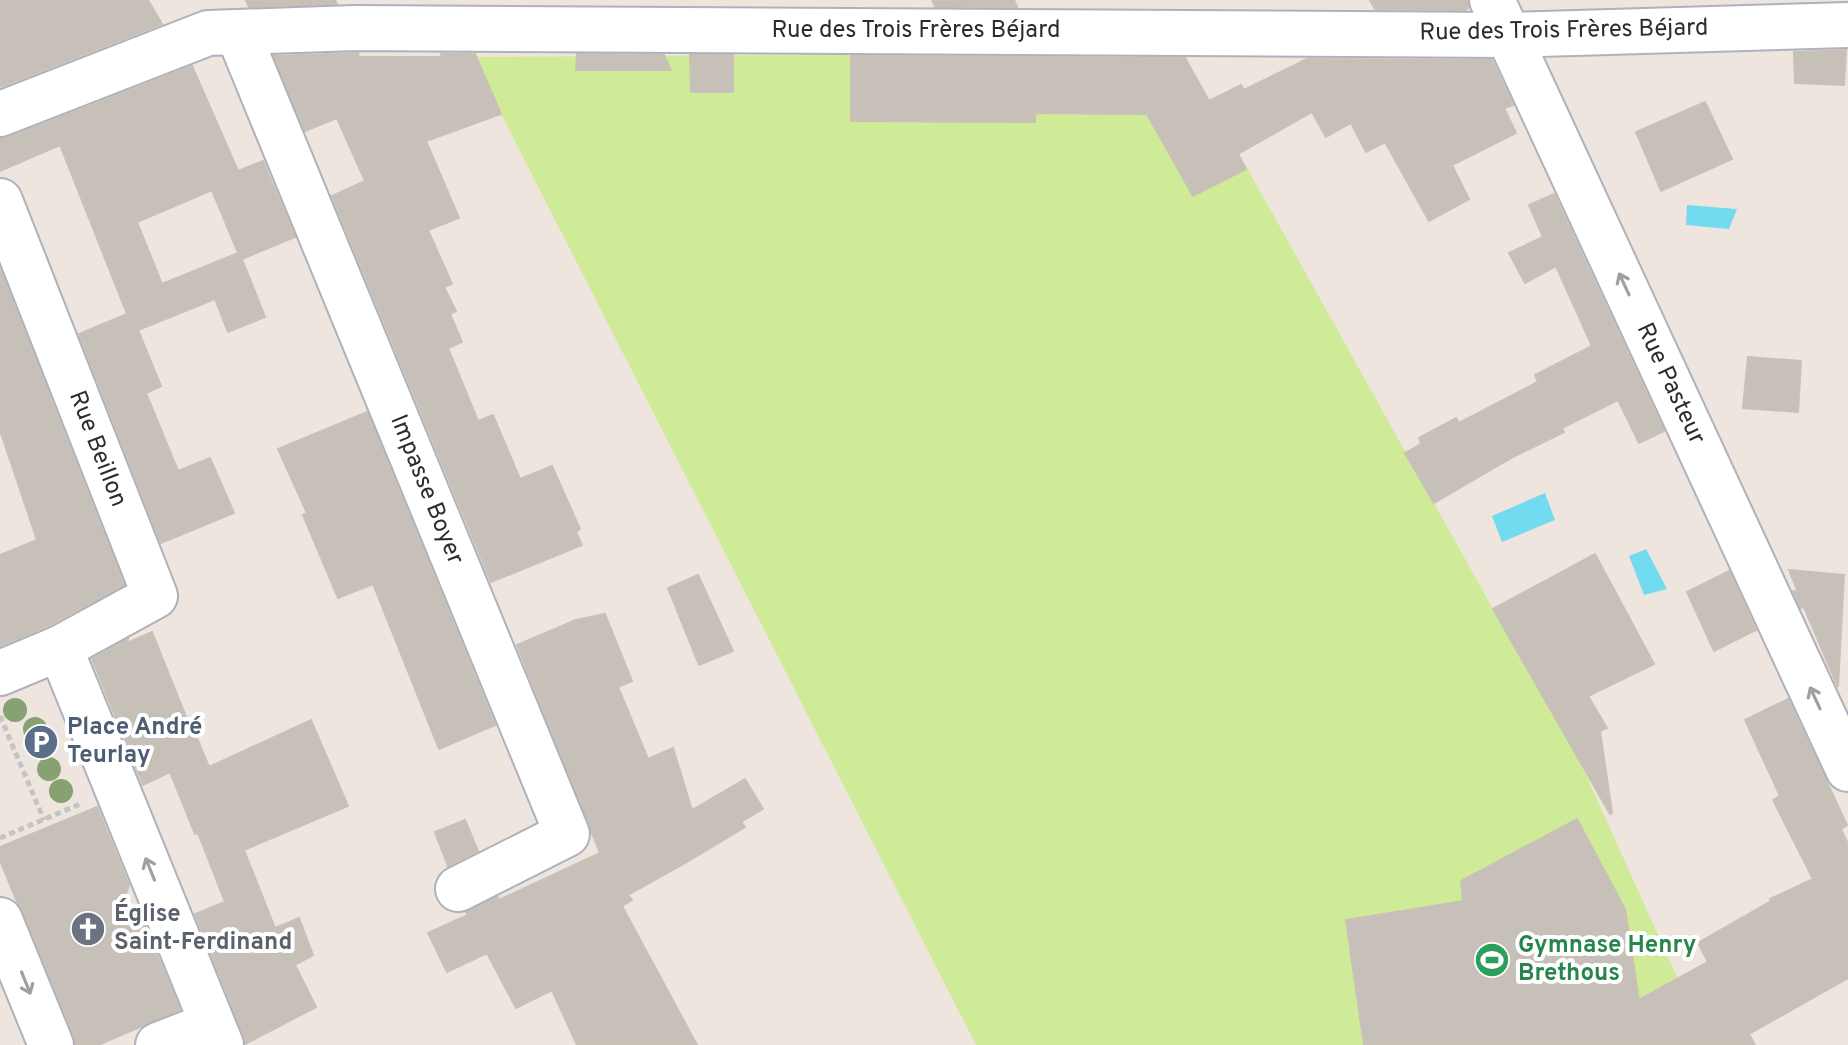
<svg xmlns="http://www.w3.org/2000/svg" width="1848" height="1045" font-family="Overpass,sans-serif">
  <style>
    .pitch { fill: #d0eb97 }
    .water { fill: #72dbef }
    .building { fill: #c6c0b9; stroke: #c9c1b8; stroke-width: 2; fill-rule: evenodd }
    .lines { fill: none; stroke-linecap: round; stroke-linejoin: round }
    .minor-casing { stroke: #aeb2bc; stroke-width: 48 }
    .path { stroke: #c4c4c4; stroke-width: 5; stroke-dasharray: 6 4; stroke-linecap: butt }
    .minor { stroke: #fff; stroke-width: 44 }
    .tree { fill: #87a173 }
    .oneway { stroke: #a0a0a0 }
    .labels { text-anchor: middle; dominant-baseline: central; stroke-width: 8; stroke-linejoin: round; paint-order: stroke }
    .street-label { font-size: 24px; fill: #2c2c2c; stroke: #fff }
    .service-label { font-size: 24px; font-weight: bold; fill: #4e5e75; stroke: #fff; text-anchor: start }
    .worship-label { font-size: 24px; font-weight: bold; fill: #5b616d; stroke: #fff; text-anchor: start }
    .leisure-label { font-size: 24px; font-weight: bold; fill: #27864d; stroke: #fff; text-anchor: start }
  </style>
  <rect width="100%" height="100%" fill="#ede5de"/>
  <polygon class="pitch" points="1183,53 1493,609 1581,764 1687,999 1696,1045 976,1045 501,114 477,57"/>
  <g class="water">
    <polygon points="1687,205 1737,209 1729,229 1686,225"/>
    <polygon points="1545,493 1555,520 1502,542 1492,516"/>
    <polygon points="1646,549 1667,589 1644,595 1629,556"/>
  </g>
  <g class="building">
    <polygon points="0,0 148,0 162,24 0,87"/>
    <polygon points="246,0 335,0 337,4 249,7"/>
    <polygon points="932,0 1014,0 1017,7 935,7"/>
    <polygon points="1370,0 1467,0 1469,7 1465,10 1375,9"/>
    <polygon points="1846,50 1844,85 1795,83 1794,52"/>
    <polygon points="355,53 358,53 359,57 442,57 441,54 475,54 501,114 426,141 459,218 428,230 452,284 444,287 456,311 450,314 462,342 448,348 478,421 493,415 520,479 552,466 580,529 576,532 582,545 491,582 332,196 365,181 337,118 305,131 274,56"/>
    <polygon points="577,54 664,55 671,70 576,70"/>
    <polygon points="690,55 733,55 733,92 691,92"/>
    <polygon points="851,56 1185,58 1209,101 1241,85 1244,90 1307,59 1492,60 1513,105 1504,108 1516,133 1452,165 1469,199 1429,221 1385,142 1366,152 1351,123 1326,137 1312,112 1238,154 1246,169 1193,196 1147,114 1035,113 1035,122 851,121"/>
    <path d="M192,66L238,171L263,161L295,237L242,259L265,317L228,332L215,299L138,330L161,386L146,393L178,471L210,458L234,513L161,543L79,334L127,314L60,145L0,171V138L9,137ZM212,190L238,253L162,284L137,222Z"/>
    <polygon points="1705,102 1732,159 1661,191 1636,132"/>
    <polygon points="1554,194 1664,431 1639,443 1618,400 1562,428 1564,432 1513,457 1434,503 1405,453 1421,444 1419,438 1456,418 1459,423 1538,382 1535,375 1592,346 1556,266 1525,283 1509,253 1543,237 1529,205"/>
    <polygon points="0,269 124,585 49,625 0,646 0,555 37,540 0,430"/>
    <polygon points="1748,357 1801,361 1798,412 1743,408"/>
    <polygon points="367,412 495,725 439,749 373,584 338,598 303,515 307,513 278,449"/>
    <polygon points="1595,554 1654,664 1588,696 1607,728 1600,731 1612,813 1610,814 1493,609"/>
    <polygon points="1789,570 1844,575 1838,687 1804,607 1801,608 1793,591 1798,592"/>
    <polygon points="1729,571 1756,630 1714,651 1687,592"/>
    <polygon points="698,575 733,651 699,665 668,588"/>
    <polygon points="605,614 632,681 618,687 648,759 673,748 692,810 745,779 763,809 741,822 745,827 687,862 628,895 632,900 622,906 697,1045 577,1045 552,990 516,1008 487,953 447,972 428,933 468,915 466,912 498,897 499,900 600,853 517,645 576,620"/>
    <polygon points="152,632 195,739 197,738 209,767 311,720 348,806 244,850 275,928 299,918 313,955 295,965 316,1007 245,1044 244,1036 195,914 225,902 198,833 195,834 170,772 143,785 92,659 128,639 127,643"/>
    <polygon points="1788,699 1847,825 1841,829 1848,844 1848,978 1749,1034 1755,1045 1364,1045 1346,920 1463,901 1461,881 1577,819 1625,909 1639,1000 1708,962 1698,943 1771,901 1770,899 1813,879 1773,800 1780,796 1745,720"/>
    <polygon points="97,807 129,885 121,910 138,908 180,1010 98,1045 75,1045 74,1036 23,911 17,902 0,860 0,847"/>
    <polygon points="465,820 478,851 448,866 435,832"/>
  </g>
  <g class="lines">
    <g class="minor-casing">
      <g id="minor">
        <polyline points="1492,0 1848,769"/>
        <polyline points="238,33 567,834 458,889"/>
        <polyline points="0,114 208,33 355,28 1508,35 1848,25"/>
        <polyline points="0,201 155,596 60,648 0,673"/>
        <polyline points="60,648 221,1045"/>
        <polyline points="0,920 51,1045"/>
        <polyline points="158,1045 212,1024"/>
      </g>
    </g>
    <g class="path">
      <polyline points="0,716 44,820"/>
      <polyline points="0,838 80,804"/>
    </g>
    <use href="#minor" class="minor"/>
  </g>
  <g class="tree">
    <circle cx="15" cy="710" r="12"/>
    <circle cx="35" cy="729" r="12"/>
    <circle cx="49" cy="769" r="12"/>
    <circle cx="61" cy="791" r="12"/>
  </g>
  <defs><path id="oneway-shaft" d="M-6 0H5M1.5-3L5.5 0L1.5 3" fill="none" stroke-width="1.6" stroke-linecap="round" stroke-linejoin="round" transform="scale(2)"/></defs>
  <g class="oneway">
    <use href="#oneway-shaft" transform="translate(1624 284) rotate(-115)"/>
    <use href="#oneway-shaft" transform="translate(1815 698) rotate(-115)"/>
    <use href="#oneway-shaft" transform="translate(150 869) rotate(-112)"/>
    <use href="#oneway-shaft" transform="translate(26 983) rotate(68)"/>
  </g>
  <defs>
    <g id="parking-disc" transform="scale(1.8)"><circle r="9.5" fill="#5c6f8a" stroke="#fff"/><path d="M-3.5-5.5H1a3.5 3.5 0 0 1 0 7H-1V5.5H-3.5ZM-1-3.4V-.6H.8a1.4 1.4 0 0 0 0-2.8Z" fill="#fff"/></g>
    <g id="church-disc" transform="scale(1.8)"><circle r="9.5" fill="#6b7280" stroke="#fff"/><path d="M-1.2-6h2.4v3.5h3.3v2.4h-3.3V6h-2.4V-.1h-3.3v-2.4h3.3Z" fill="#fff"/></g>
    <g id="stadium-disc" transform="scale(1.8)"><circle r="9.5" fill="#2e9e5b" stroke="#fff"/><path d="M0-5a6.5 5 0 1 0 0 10a6.5 5 0 1 0 0-10ZM-3.5-1.8h7v3.6h-7Z" fill="#fff"/></g>
  </defs>
  <g fill-rule="evenodd">
    <use href="#parking-disc" x="41" y="742"/>
    <use href="#church-disc" x="88" y="929"/>
    <use href="#stadium-disc" x="1492" y="960"/>
  </g>
  <g class="labels">
    <g class="street-label">
      <text x="916" y="31">Rue des Trois Frères Béjard</text>
      <text transform="translate(1564 31) rotate(-1)">Rue des Trois Frères Béjard</text>
      <text transform="translate(1670 384) rotate(65)">Rue Pasteur</text>
      <text transform="translate(97 449) rotate(69)">Rue Beillon</text>
      <text transform="translate(426 490) rotate(68)">Impasse Boyer</text>
    </g>
    <g class="service-label">
      <text x="67" y="728">Place André<tspan x="67" dy="28">Teurlay</tspan></text>
    </g>
    <g class="worship-label">
      <text x="114" y="915">Église<tspan x="114" dy="28">Saint-Ferdinand</tspan></text>
    </g>
    <g class="leisure-label">
      <text x="1518" y="946">Gymnase Henry<tspan x="1518" dy="28">Brethous</tspan></text>
    </g>
  </g>
</svg>
